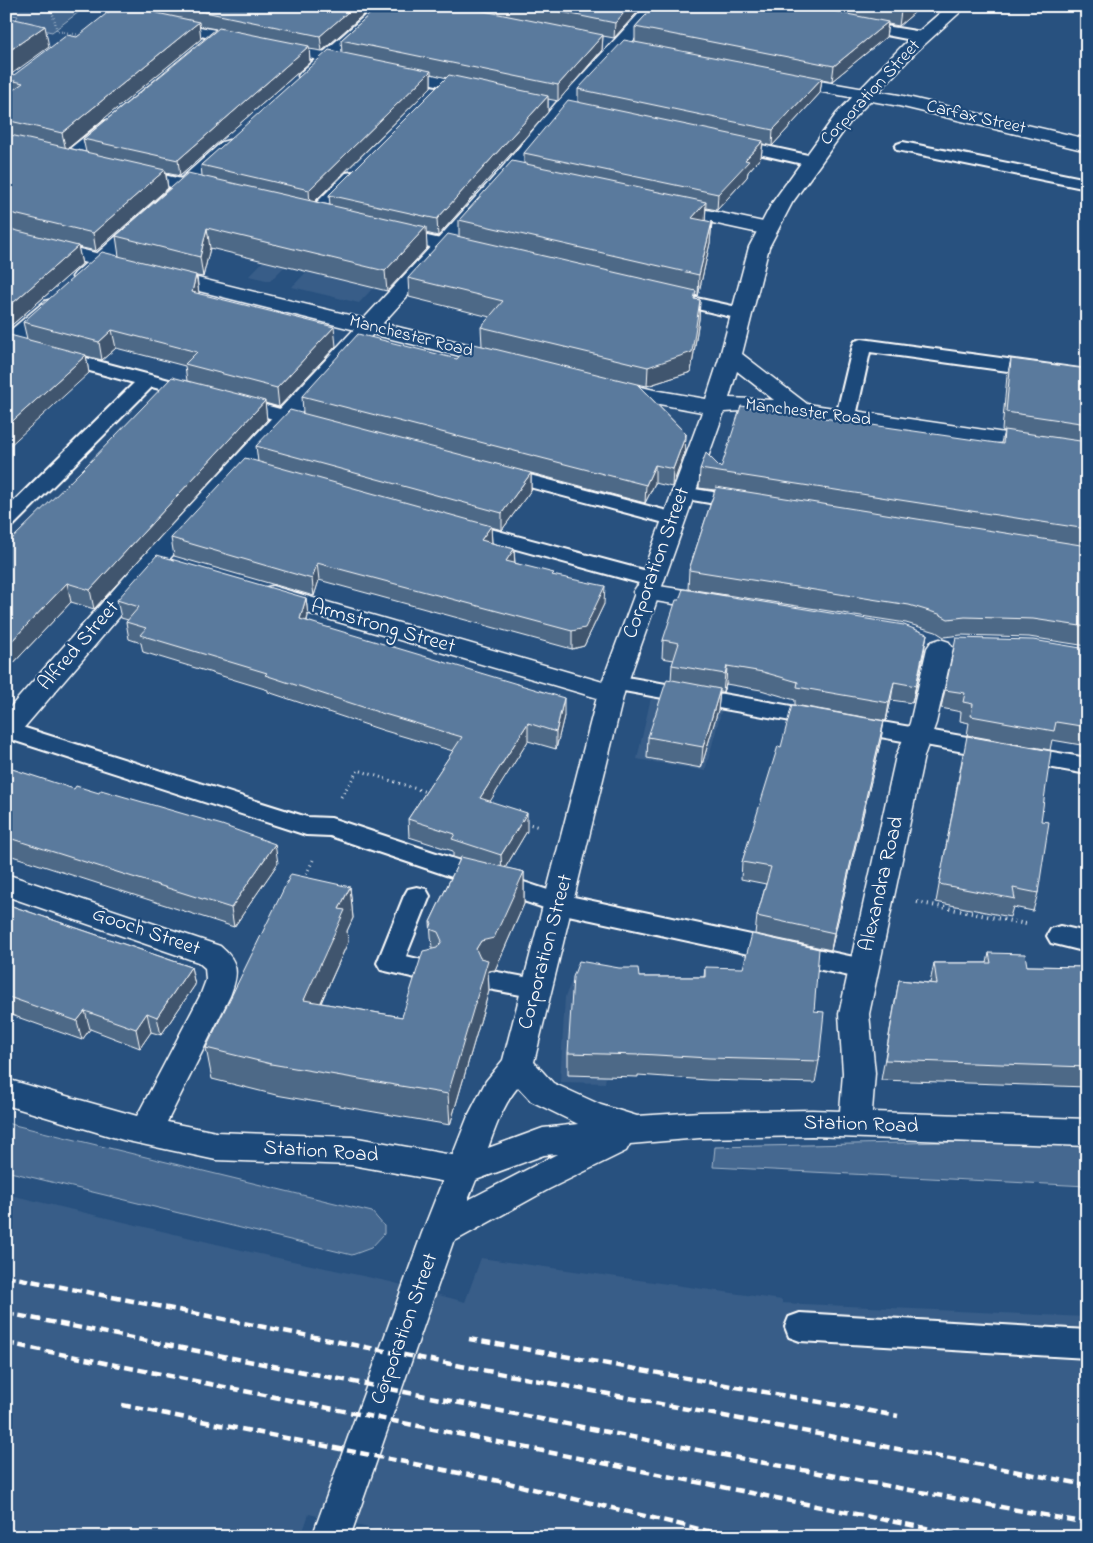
<svg xmlns="http://www.w3.org/2000/svg" width="1093" height="1543" font-family="'Indie Flower',sans-serif">
  <style>
    .built { fill: #375d88 }
    .green { fill: #446890; stroke: #a2b4c8 }
    .lines { fill: none; stroke-linecap: round; stroke-linejoin: round }
    .lane-casing { stroke: #fff; stroke-width: 4 }
    .street-casing { stroke: #fff; stroke-width: 3 }
    .secondary-casing { stroke: #fff; stroke-width: 3 }
    .path-far2 { stroke: #fff; stroke-width: 2.5; stroke-dasharray: 0.5 2.5; stroke-linecap: butt }
    .path-far1 { stroke: #fff; stroke-width: 3; stroke-dasharray: 1 4; stroke-linecap: butt }
    .path { stroke: #fff; stroke-width: 4; stroke-dasharray: 1 4.5; stroke-linecap: butt }
    .lane { fill: #1f4a7a; fill-rule: evenodd }
    .street { fill: #1f4a7a; fill-rule: evenodd }
    .secondary { fill: #1f4a7a; fill-rule: evenodd }
    .rail { stroke: #fff; stroke-width: 4.5; stroke-dasharray: 9 4.5; stroke-linecap: butt }
    .wall { fill: #4d6987; stroke: #fff; fill-rule: evenodd }
    .shaded-wall { fill: #3f556e; stroke: #fff }
    .building { fill: #5a7a9d; stroke: #fff }
    .labels { text-anchor: middle; dominant-baseline: central; stroke-width: 4.5; stroke-linejoin: round; paint-order: stroke }
    .far-street-label { font-size: 18px; fill: #fff; stroke: #1f4a7a }
    .street-label { font-size: 21px; fill: #fff; stroke: #1f4a7a }
  </style>
  <rect width="100%" height="100%" fill="#28517f"/>
  <filter id="ink" filterUnits="userSpaceOnUse"><feTurbulence type="fractalNoise" baseFrequency=".02" numOctaves="2"/><feDisplacementMap in="SourceGraphic" scale="10" xChannelSelector="R" yChannelSelector="G"/><feConvolveMatrix kernelMatrix="1 2 1 2 8 2 1 2 1" color-interpolation-filters="sRGB"/></filter>
  <g filter="url(#ink)">
    <g class="built">
      <polygon points="305,218 293,258 270,281 249,276"/>
      <polygon points="350,226 417,241 359,303 292,287"/>
      <polygon points="652,693 723,705 705,771 637,759"/>
      <polygon points="571,982 578,983 606,1076 605,1083 560,1082 565,997"/>
      <polygon points="6,1194 246,1251 391,1282 465,1302 481,1258 782,1300 782,1303 1087,1317 1087,1537 400,1537 394,1534 309,1514 301,1537 6,1537"/>
    </g>
    <g class="green">
      <polygon points="6,6 87,6 52,32 20,25 15,21 18,16 6,14"/>
      <polygon points="6,1123 372,1212 384,1226 384,1234 371,1248 352,1255 6,1171"/>
      <polygon points="947,1142 1087,1146 1087,1186 713,1167 715,1147"/>
    </g>
    <g class="lines">
      <g class="lane-casing">
        <g id="lane">
          <polygon points="169,21 242,35 247,37 250,40 247,43 242,45 164,28 162,25 164,22"/>
          <polygon points="855,21 922,32 927,34 930,37 927,40 922,42 850,28 848,25 850,22"/>
          <polygon points="277,42 350,57 355,59 358,62 355,65 350,67 272,50 269,47 272,44"/>
          <polygon points="400,68 474,83 480,85 482,88 480,91 474,93 394,76 392,73 394,70"/>
          <polygon points="109,120 115,122 117,125 115,128 75,162 63,162 61,158 63,154 103,122"/>
          <polygon points="730,138 817,157 819,161 817,165 811,166 724,146 722,143 724,140"/>
          <polygon points="903,142 1087,179 1087,189 897,150 895,147 897,144"/>
          <polygon points="136,169 214,186 216,190 214,194 208,195 130,178 128,174 130,170"/>
          <polygon points="352,172 358,173 360,177 358,181 320,219 314,220 308,219 305,215 308,211 346,173"/>
          <polygon points="396,229 472,246 475,250 472,254 466,255 390,238 387,234 390,230"/>
          <polygon points="669,292 746,309 749,313 746,317 740,319 663,301 660,297 663,293"/>
          <polygon points="862,339 1087,370 1087,382 870,352 856,416 853,420 846,422 839,420 836,416 853,345 855,341"/>
          <polygon points="56,350 203,389 206,393 203,397 196,399 152,387 13,526 6,527 6,509 134,383 49,360 47,356 49,352"/>
          <polygon points="235,397 314,418 317,422 314,426 307,428 228,407 225,403 228,399"/>
          <polygon points="499,467 679,514 682,519 679,524 672,525 492,477 489,473 492,469"/>
          <polygon points="682,487 744,497 751,499 754,503 751,507 744,509 675,497 672,493 675,489"/>
          <polygon points="461,521 658,574 661,579 658,584 650,586 454,532 451,527 454,522"/>
          <polygon points="615,675 1087,758 1087,774 607,688 604,683 607,678"/>
          <polygon points="6,722 307,817 331,818 340,821 560,894 863,959 872,962 876,969 872,976 863,979 559,913 330,836 306,835 297,832 6,738"/>
          <polygon points="417,887 426,889 430,896 406,956 438,964 442,971 438,978 429,981 381,970 377,963 404,896 408,889"/>
          <polygon points="1060,926 1087,932 1087,952 1051,943 1047,936 1051,929"/>
          <polygon points="492,971 546,981 550,988 546,995 537,998 483,988 479,981 483,974"/>
          <polygon points="800,1313 1087,1330 1087,1358 800,1341 789,1337 785,1327 789,1317"/>
        </g>
      </g>
      <g class="street-casing">
        <g id="street">
          <polygon points="376,6 394,6 313,80 307,81 301,80 298,76 301,72"/>
          <polygon points="646,6 664,6 570,111 515,177 450,249 163,566 16,737 6,739 6,712 145,554 436,241 501,169 556,103"/>
          <polygon points="785,75 899,95 1087,139 1087,151 899,106 779,84 776,80 779,76"/>
          <polygon points="229,140 236,142 239,146 236,150 89,281 82,283 75,281 72,277 75,273 222,142"/>
          <polygon points="669,202 768,223 775,225 778,229 775,233 768,235 662,212 659,208 662,204"/>
          <polygon points="52,299 59,301 63,305 59,309 14,350 6,351 6,334 45,301"/>
          <polygon points="646,584 717,595 726,597 730,603 726,609 717,611 637,598 633,592 637,586"/>
          <polygon points="272,586 620,687 624,693 620,699 611,702 263,600 259,594 263,588"/>
          <polygon points="940,639 949,642 953,648 936,723 924,756 869,1014 875,1073 871,1124 866,1133 855,1137 844,1133 839,1124 843,1073 839,1014 896,756 910,723 927,648 931,642"/>
          <path d="M6,874L220,946C239,962 239,973 230,996L167,1122L216,1132L352,1137L463,1157L475,1161L479,1171L475,1181L463,1185L352,1165L216,1160L123,1140L6,1105V1079L137,1116L200,996L206,980L205,968L198,962L6,896Z"/>
        </g>
      </g>
      <g class="secondary-casing">
        <g id="secondary">
          <path d="M948,6H967L915,53L851,121L792,203L769,247L742,354L807,404L1087,445V459L783,414L743,411L724,412L624,693L534,1062L553,1083L601,1105L637,1116L700,1112L812,1110L1087,1119V1146L812,1136L700,1138L630,1144L626,1151L549,1189L453,1242L350,1537H312L422,1233L468,1116L486,1081L503,1060L598,693L702,412C669,406 636,400 604,392L601,387L604,382L612,380L654,390L706,399L720,356L749,247L772,203L837,113L903,45ZM737,371L774,400L729,398ZM518,1087L531,1101L578,1124L543,1128L488,1148C496,1126 503,1105 518,1087ZM557,1154L468,1200L476,1180L544,1155Z"/>
          <polygon points="6,231 508,354 511,359 508,364 500,366 6,243"/>
        </g>
      </g>
      <polyline class="path-far2" points="51,6 57,31 79,35"/>
      <g class="path-far1">
        <polyline points="341,797 358,770 429,793"/>
        <polyline points="526,823 539,827"/>
        <polyline points="304,879 314,858"/>
      </g>
      <polyline class="path" points="917,902 1026,924"/>
      <use href="#lane" class="lane"/>
      <use href="#street" class="street"/>
      <use href="#secondary" class="secondary"/>
      <g class="rail">
        <polyline points="6,1276 461,1366 1087,1485"/>
        <polyline points="6,1313 733,1457 1087,1523"/>
        <polyline points="469,1339 898,1416"/>
        <polyline points="6,1343 970,1537"/>
        <polyline points="122,1405 504,1482 732,1537"/>
      </g>
    </g>
    <g class="wall">
      <path d="M132,6H373L322,51L309,49L310,62L180,176L166,173L168,188L96,251L78,247L82,264L6,330V95L7,94L6,88V78H10L77,37L132,8ZM199,26L216,29L83,139L86,152L68,148L201,39Z"/>
      <path d="M379,6H643L614,38L603,36L602,50L558,101L548,99V112L438,236L426,233L427,248L387,291L210,248L203,277L197,276L199,294L336,346L279,407L265,403L267,420L94,609L71,602L6,671V545L187,381L185,366L116,348L102,360L86,356L89,373L27,339L23,322L119,256L116,236L202,176L201,165L342,53L341,40ZM431,74L447,78L329,195L330,205L315,202L431,87Z"/>
      <polygon points="654,6 922,6 899,26 888,24 886,37 832,81 822,79 820,93 772,146 763,144 761,157 748,172 747,177 717,210 706,208 705,221 712,222 710,243 698,296 695,295 695,299 700,300 699,319 691,372 647,386 637,384 686,434 685,452 672,487 655,483 645,503 531,473 531,490 502,530 491,527 492,543 514,549 515,563 554,576 604,604 584,646 572,649 319,580 314,596 174,556 171,538 258,462 256,446 303,413 302,396 457,359 482,346 481,327 490,317 409,297 408,278 459,237 459,220 524,164 524,153 578,102 578,89 635,42 635,27"/>
      <polygon points="1011,359 1087,369 1087,646 1029,637 961,635 944,637 936,632 906,623 688,589 689,570 715,490 699,488 700,469 1001,443 1004,431 1002,430 1007,376"/>
      <polygon points="306,598 308,616 307,621 564,716 556,749 528,741 490,801 527,831 505,868 524,872 524,904 495,970 488,971 489,991 450,1125 276,1095 212,1079 206,1048 350,887 353,918 347,931 348,942 321,1003 402,1017 432,949 430,922 460,859 453,857 453,851 409,837 408,819 453,751 382,730 268,692 268,690 143,652 141,643 129,639 126,622 128,620 121,618 117,600"/>
      <polygon points="663,640 924,652 912,703 891,700 886,721 795,705 795,700 761,690 726,684 723,692 720,692 718,710 701,768 647,758 648,737 671,680 672,665 674,660 662,658"/>
      <polygon points="1087,649 1087,746 1052,740 1050,750 967,735 969,723 960,721 961,712 941,708 945,690"/>
      <polygon points="884,721 881,739 831,950 755,934 757,916 766,884 741,879 742,862 781,747"/>
      <polygon points="963,754 1041,821 1038,893 1033,911 1013,907 1010,917 936,902"/>
      <polygon points="6,767 278,863 234,927 6,854"/>
      <polygon points="6,904 191,967 195,985 161,1035 151,1032 140,1048 90,1029 82,1040 6,1013"/>
      <polygon points="989,953 1027,966 1087,967 1087,1087 881,1080 899,980 930,983 934,963 987,963"/>
      <polygon points="705,967 814,1011 819,1061 815,1083 707,1080 638,1075 638,1077 568,1075 568,1053 639,977 704,977"/>
    </g>
    <g class="shaded-wall">
      <polygon points="355,6 373,6 322,51 320,36"/>
      <polygon points="630,6 643,6 614,38 615,23"/>
      <polygon points="907,6 922,6 899,26 901,11"/>
      <polygon points="199,22 201,39 66,150 62,133"/>
      <polygon points="888,22 886,37 832,81 834,66"/>
      <polygon points="45,26 49,47 6,78 6,53"/>
      <polygon points="603,35 602,50 558,101 558,85"/>
      <polygon points="309,46 310,62 180,176 178,160"/>
      <polygon points="431,71 431,87 310,206 309,190"/>
      <polygon points="822,78 820,93 772,146 773,130"/>
      <polygon points="548,96 548,112 438,236 437,219"/>
      <polygon points="763,141 761,157 748,172 747,177 717,210 718,194 745,160"/>
      <polygon points="165,170 168,188 96,251 93,233"/>
      <polygon points="706,202 705,223 692,218"/>
      <polygon points="712,222 710,243 698,296 699,275"/>
      <polygon points="426,227 427,248 387,291 385,271"/>
      <polygon points="207,228 210,248 203,277 200,257"/>
      <polygon points="78,246 82,264 6,330 6,309"/>
      <polygon points="196,275 199,293 195,310 192,292"/>
      <polygon points="700,300 699,319 691,372 647,386 648,367"/>
      <polygon points="334,327 336,346 279,407 277,388"/>
      <polygon points="112,330 116,348 102,360 99,342"/>
      <polygon points="86,355 89,373 6,449 6,427"/>
      <polygon points="265,401 267,420 94,609 90,590"/>
      <polygon points="686,434 685,452 672,487 673,469"/>
      <polygon points="655,465 655,483 645,503 646,485"/>
      <polygon points="531,473 531,490 502,530 502,513"/>
      <polygon points="491,526 492,544 481,540"/>
      <polygon points="514,549 515,567 506,561"/>
      <polygon points="317,563 319,580 314,596 312,579"/>
      <polygon points="67,583 71,602 6,671 6,647"/>
      <polygon points="605,586 604,604 584,646 572,649 572,631"/>
      <polygon points="306,598 308,616 302,636 300,619"/>
      <polygon points="927,634 924,652 912,703 916,686"/>
      <polygon points="727,666 726,684 723,692 725,674"/>
      <polygon points="894,682 891,700 886,721 889,703"/>
      <polygon points="720,689 718,710 701,768 703,747"/>
      <polygon points="564,698 564,716 556,749 556,732"/>
      <polygon points="884,721 881,739 831,950 834,933"/>
      <polygon points="528,723 528,741 481,816 480,798"/>
      <polygon points="527,813 527,831 502,873 501,855"/>
      <polygon points="275,844 278,863 234,927 231,908"/>
      <polygon points="524,872 524,904 495,970 488,971 489,991 450,1125 448,1094 476,949"/>
      <polygon points="350,887 353,918 347,931 348,942 308,1031 304,1000 339,909"/>
      <polygon points="191,967 195,985 161,1035 157,1017"/>
      <polygon points="85,1011 90,1029 82,1040 77,1021"/>
      <polygon points="147,1013 151,1032 140,1048 136,1029"/>
    </g>
    <g class="building">
      <polygon points="116,6 124,6 199,22 62,133 6,120 6,95 23,83 6,79 6,78 10,78 67,35 77,37"/>
      <polygon points="176,6 355,6 320,36"/>
      <polygon points="379,6 459,6 603,35 558,85 341,40"/>
      <polygon points="532,6 630,6 615,23"/>
      <polygon points="654,6 806,6 888,22 834,66 635,27"/>
      <polygon points="877,6 907,6 901,11"/>
      <polygon points="6,17 45,26 6,53"/>
      <polygon points="219,28 309,46 178,160 83,139"/>
      <polygon points="624,40 822,78 773,130 578,89"/>
      <polygon points="329,50 431,71 309,190 201,165"/>
      <polygon points="449,75 548,96 437,219 329,195"/>
      <polygon points="568,100 763,141 745,160 749,161 718,194 524,153"/>
      <polygon points="6,134 165,170 93,233 6,212"/>
      <polygon points="512,161 706,202 692,218 712,222 699,275 459,220"/>
      <polygon points="188,173 426,227 385,271 207,228 200,257 116,236"/>
      <polygon points="6,228 78,246 6,309"/>
      <polygon points="448,234 696,291 694,299 700,300 692,352 648,367 481,327 503,301 408,278"/>
      <polygon points="102,252 196,275 192,292 334,327 277,388 185,364 197,352 112,330 99,342 23,322"/>
      <polygon points="6,334 86,355 6,427"/>
      <polygon points="358,334 457,359 470,343 637,384 686,434 673,469 655,465 646,485 302,396"/>
      <polygon points="1011,359 1087,369 1087,424 1006,412"/>
      <polygon points="172,377 265,401 90,590 67,583 6,647 6,545 85,467"/>
      <polygon points="741,406 1003,444 1004,430 1087,442 1087,529 700,469 706,453 721,468"/>
      <polygon points="290,410 531,473 502,513 256,446"/>
      <polygon points="245,458 491,526 481,540 514,549 506,561 554,573 552,575 605,586 585,628 572,631 317,563 312,579 171,538"/>
      <polygon points="716,487 1087,546 1087,627 1033,619 965,617 948,619 939,614 909,605 689,570"/>
      <polygon points="157,555 306,598 300,619 564,698 556,732 528,723 480,798 527,813 501,855 452,839 455,834 408,819 462,737 381,713 265,675 267,673 140,635 146,628 126,622 139,607 117,600"/>
      <polygon points="683,589 904,625 927,634 916,686 894,682 889,703 797,687 798,682 763,672 727,666 725,674 672,665 679,643 663,640 676,600 679,600"/>
      <polygon points="956,638 1033,640 1087,649 1087,727 1056,722 1054,731 971,716 973,704 963,702 965,693 945,690"/>
      <polygon points="667,679 720,689 703,747 648,737"/>
      <polygon points="792,705 884,721 834,933 757,916 771,867 742,862 778,746 781,747"/>
      <polygon points="967,736 1051,751 1041,821 1049,822 1038,893 1013,888 1015,899 939,884"/>
      <polygon points="6,767 74,789 76,786 99,793 101,790 222,825 275,844 231,908 6,837"/>
      <polygon points="461,857 524,872 494,938 481,941 476,949 480,958 488,960 448,1094 271,1064 206,1048 291,874 350,887 339,909 345,910 304,1000 402,1017 423,951 437,948 442,941 438,932 430,929 432,923 430,922"/>
      <polygon points="6,904 191,967 157,1017 147,1013 136,1029 85,1011 77,1021 6,996"/>
      <polygon points="752,934 819,949 814,1011 824,1012 819,1061 709,1058 639,1054 639,1055 568,1053 573,977 579,961 619,968 638,968 639,977 705,977 705,967 743,968"/>
      <polygon points="989,953 1025,954 1027,966 1087,967 1087,1067 885,1060 899,980 937,984 934,963 991,963"/>
    </g>
  </g>
  <g class="labels">
    <g class="far-street-label">
      <text transform="translate(871 93) rotate(-47)">Corporation Street</text>
      <text transform="translate(976 118) rotate(13)">Carfax Street</text>
      <text transform="translate(411 337) rotate(14)">Manchester Road</text>
      <text transform="translate(808 413) rotate(7)">Manchester Road</text>
    </g>
    <g class="street-label">
      <text transform="translate(657 563) rotate(-70)">Corporation Street</text>
      <text transform="translate(383 627) rotate(16)">Armstrong Street</text>
      <text transform="translate(79 646) rotate(-49)">Alfred Street</text>
      <text transform="translate(882 884) rotate(-77)">Alexandra Road</text>
      <text transform="translate(146 932) rotate(19)">Gooch Street</text>
      <text transform="translate(546 952) rotate(-75)">Corporation Street</text>
      <text transform="translate(861 1125) rotate(2)">Station Road</text>
      <text transform="translate(321 1152) rotate(4)">Station Road</text>
      <text transform="translate(405 1329) rotate(-70)">Corporation Street</text>
    </g>
  </g>
  <rect width="1093" height="1543" fill="none" stroke="#1f4a7a" stroke-width="25"/>
  <rect x="12" y="12" width="1068" height="1518" fill="none" stroke="#fff" stroke-width="2" filter="url(#ink)"/>
</svg>
